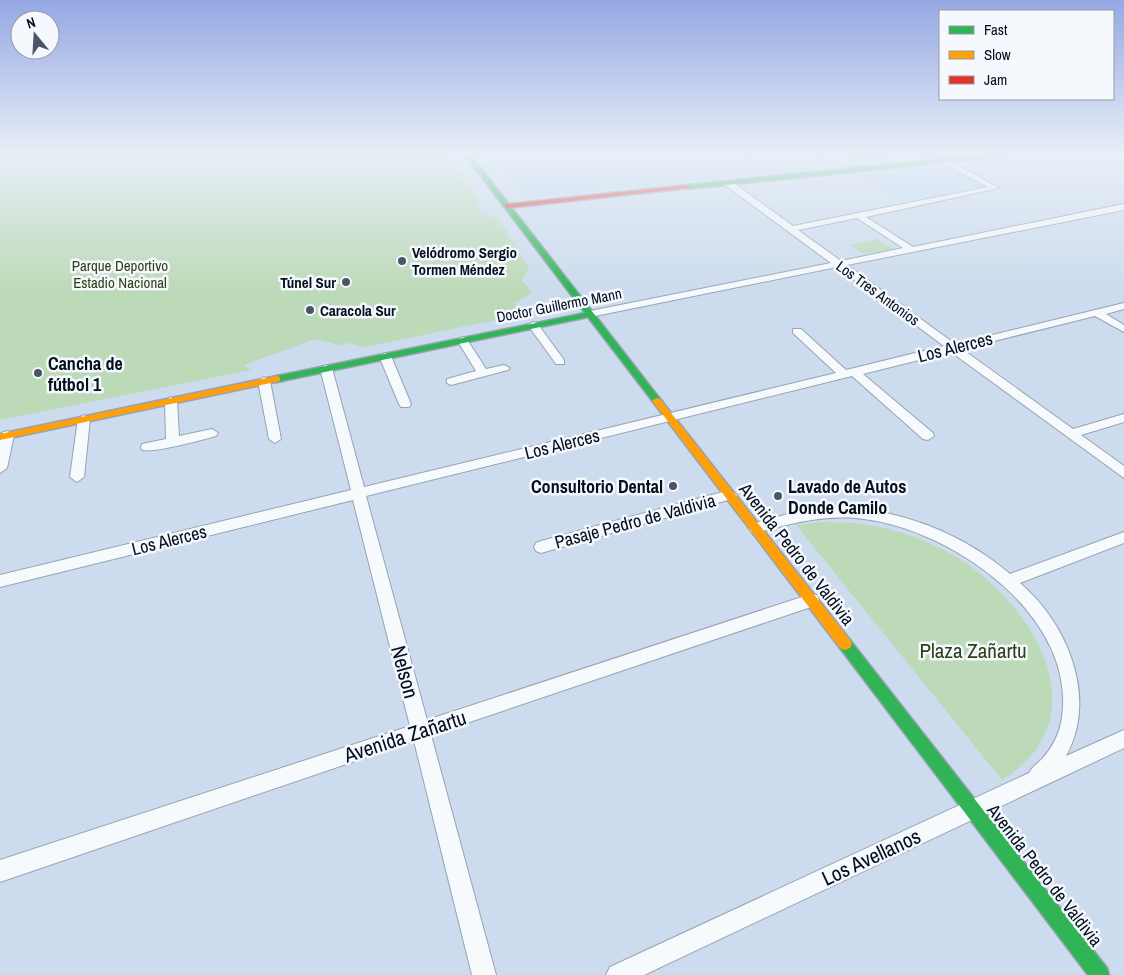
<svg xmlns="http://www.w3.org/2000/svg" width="1124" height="975" font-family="'Archivo Narrow',sans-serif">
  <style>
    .built { fill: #bdd6f2 }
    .green { fill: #bcd9b8 }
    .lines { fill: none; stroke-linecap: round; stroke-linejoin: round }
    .street-casing { stroke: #96a3b2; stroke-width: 2 }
    .fast-casing { stroke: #96a3b2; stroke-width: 3 }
    .slow-casing { stroke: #96a3b2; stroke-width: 3 }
    .jam-casing { stroke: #96a3b2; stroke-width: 3 }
    .street { fill: #f7fafc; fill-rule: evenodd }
    .fast { fill: #30b455; fill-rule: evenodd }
    .slow { fill: #ff9f0a; fill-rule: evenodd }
    .jam { fill: #e5322d; fill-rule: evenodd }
    .poi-dot { fill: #4a5666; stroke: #f5f8fd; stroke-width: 2 }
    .labels { text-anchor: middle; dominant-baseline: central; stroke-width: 5; stroke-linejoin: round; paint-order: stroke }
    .far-poi-label { font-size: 15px; font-weight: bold; fill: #040f1d; stroke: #f5f8fd; text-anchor: start }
    .far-park-label { font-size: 15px; fill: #2b4016; stroke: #f5f8fd }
    .far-street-label { font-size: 15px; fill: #040f1d; stroke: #f5f8fd }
    .street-label { font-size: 18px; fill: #040f1d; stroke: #f5f8fd }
    .poi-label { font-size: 18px; font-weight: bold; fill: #040f1d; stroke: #f5f8fd; text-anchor: start }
    .near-park-label { font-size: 21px; fill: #2b4016; stroke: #f5f8fd }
    .near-street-label { font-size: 21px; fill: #040f1d; stroke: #f5f8fd }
  </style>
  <rect width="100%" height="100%" fill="#ccdbed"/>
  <g class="built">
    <polygon points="491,154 960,154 528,198"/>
    <polygon points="948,165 987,186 986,188 905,202 899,201 856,175"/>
  </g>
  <g class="green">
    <polygon points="0,154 446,154 468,186 474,188 481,212 498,218 529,268 522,280 532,293 515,303 517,310 503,312 506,318 365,347 349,343 339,345 315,339 244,365 251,370 0,420"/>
    <path d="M735,154H741L760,162L786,164L804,162L814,160L820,154H827C814,173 749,169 735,154Z"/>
    <polygon points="842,154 921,154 924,156 851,161"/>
    <polygon points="878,239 893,249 863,254 849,245"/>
    <path d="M822,522C865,521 905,530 944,550C1026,592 1108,714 1002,780L796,525Z"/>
  </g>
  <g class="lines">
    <g class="street-casing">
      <g id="street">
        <path d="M946,159L999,188L866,217L913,247L1124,204V210L847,265L955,344L1124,303V309L1106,314L1124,325V332L1095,316L962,349L1073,429L1124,414V422L1081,435L1124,466V478L951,352L863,374L933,433L934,436L928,440L923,439L852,376L366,496L427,720L811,594L817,595L819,600L817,605L431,735L496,975H472L414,741L0,882V860L410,726L353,500L0,587V575L351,490L320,368L326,365L332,368L364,487L836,373L793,333V329H801L846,370L944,346L837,267L590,317L585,314L590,311L831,263L725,185V181H731L793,226L988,187L943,163L942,161ZM857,218L903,248L841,261L798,230Z"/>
        <polygon points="533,322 537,323 564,360 564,364 556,364 528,325"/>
        <polygon points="462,337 466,338 486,369 504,365 510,368 508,370 451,385 447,383 447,379 476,371 457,340"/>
        <polygon points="385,353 391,356 411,404 409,407 401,407 399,404 379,356"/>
        <polygon points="264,377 270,381 281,439 275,443 269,439 258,381"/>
        <path d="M171,397L177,401L179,436L212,429L218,433L216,436C202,440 154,453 142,450L141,447L142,444L166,439L165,401Z"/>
        <polygon points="84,415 90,419 84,477 77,482 70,477 78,419"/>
        <polygon points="8,431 14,435 7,468 0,473 0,441 3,432"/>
        <polygon points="730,490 737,495 735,498 541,553 536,551 534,547 536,543 541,541"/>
        <path d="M845,507C906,512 963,534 1010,574L1124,532V543L1020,583C1068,624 1098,698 1066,756L1124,730V748L644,975H606L610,967L1029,773C1032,767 1037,764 1042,759C1051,749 1058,737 1061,723C1081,619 954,530 864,519C827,514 792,523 756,533L751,532L749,528L751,524L792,513Z"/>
      </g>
    </g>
    <g class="fast-casing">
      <g id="fast">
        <polygon points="464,154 470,154 660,399 662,401 660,403 654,403 588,317 277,382 274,381 274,377 277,376 585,313"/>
        <polygon points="989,154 1010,154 1007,156 687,189 684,187 687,185"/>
        <polygon points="845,638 850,640 1107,968 1109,975 1088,975 840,648 838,644 840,640"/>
      </g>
    </g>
    <g class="slow-casing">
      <g id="slow">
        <polygon points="277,376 280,377 280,381 0,440 0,434"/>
        <polygon points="657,398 660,399 850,640 852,644 850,648 845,650 840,648 654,403 652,401 654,399"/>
      </g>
    </g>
    <g class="jam-casing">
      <polygon id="jam" points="687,185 689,186 689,188 507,208 504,206 507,204"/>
    </g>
    <use href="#street" class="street"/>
    <use href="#fast" class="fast"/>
    <use href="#slow" class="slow"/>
    <use href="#jam" class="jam"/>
  </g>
  <linearGradient id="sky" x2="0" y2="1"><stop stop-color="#95a8e3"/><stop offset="0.53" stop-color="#e8eff7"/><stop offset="1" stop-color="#e8eff7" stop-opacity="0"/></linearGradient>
  <rect width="1124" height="291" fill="url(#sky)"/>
  <g class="poi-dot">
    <circle cx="402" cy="261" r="5"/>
    <circle cx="346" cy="282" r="5"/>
    <circle cx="310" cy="310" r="5"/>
    <circle cx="38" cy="373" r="5"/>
    <circle cx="673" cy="486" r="5"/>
    <circle cx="778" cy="496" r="5"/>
  </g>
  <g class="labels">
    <g class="far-poi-label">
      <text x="412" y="252">Velódromo Sergio<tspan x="412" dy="17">Tormen Méndez</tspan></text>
      <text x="336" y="282" text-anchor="end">Túnel Sur</text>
      <text x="320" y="310">Caracola Sur</text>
    </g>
    <g class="far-park-label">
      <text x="120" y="265">Parque Deportivo<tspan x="120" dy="17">Estadio Nacional</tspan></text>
    </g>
    <g class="far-street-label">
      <text transform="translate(878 293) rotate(36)">Los Tres Antonios</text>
      <text transform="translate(559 305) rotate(-11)">Doctor Guillermo Mann</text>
    </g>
    <g class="street-label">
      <text transform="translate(955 347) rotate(-14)">Los Alerces</text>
      <text transform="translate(562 444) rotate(-14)">Los Alerces</text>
      <text transform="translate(635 521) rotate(-15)">Pasaje Pedro de Valdivia</text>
      <text transform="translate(169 540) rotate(-14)">Los Alerces</text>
      <text transform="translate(797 554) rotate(52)">Avenida Pedro de Valdivia</text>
      <text transform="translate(1045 875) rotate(52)">Avenida Pedro de Valdivia</text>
    </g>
    <g class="poi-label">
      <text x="48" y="363">Cancha de<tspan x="48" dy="21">fútbol 1</tspan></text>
      <text x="663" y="486" text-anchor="end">Consultorio Dental</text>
      <text x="788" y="486">Lavado de Autos<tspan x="788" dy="21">Donde Camilo</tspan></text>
    </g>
    <g class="near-park-label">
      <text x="973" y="650">Plaza Zañartu</text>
    </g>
    <g class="near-street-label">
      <text transform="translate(405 672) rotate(75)">Nelson</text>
      <text transform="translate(405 736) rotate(-18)">Avenida Zañartu</text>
      <text transform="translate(871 857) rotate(-25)">Los Avellanos</text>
    </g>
  </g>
  <rect x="939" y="10" width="175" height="90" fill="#f5f8fd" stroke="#959ba3"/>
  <rect x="949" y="26" width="25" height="8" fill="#30b455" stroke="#959ba3"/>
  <text x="984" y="35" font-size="15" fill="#040f1d">Fast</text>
  <rect x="949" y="51" width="25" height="8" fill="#ff9f0a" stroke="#959ba3"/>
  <text x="984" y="60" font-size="15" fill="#040f1d">Slow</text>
  <rect x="949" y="76" width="25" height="8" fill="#e5322d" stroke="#959ba3"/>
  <text x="984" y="85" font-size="15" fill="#040f1d">Jam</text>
  <g transform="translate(35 35) rotate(342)"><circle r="24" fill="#f5f8fd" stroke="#959ba3"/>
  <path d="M0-4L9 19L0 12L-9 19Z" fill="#4a5666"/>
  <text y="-8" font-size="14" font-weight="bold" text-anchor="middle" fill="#040f1d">N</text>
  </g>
</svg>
